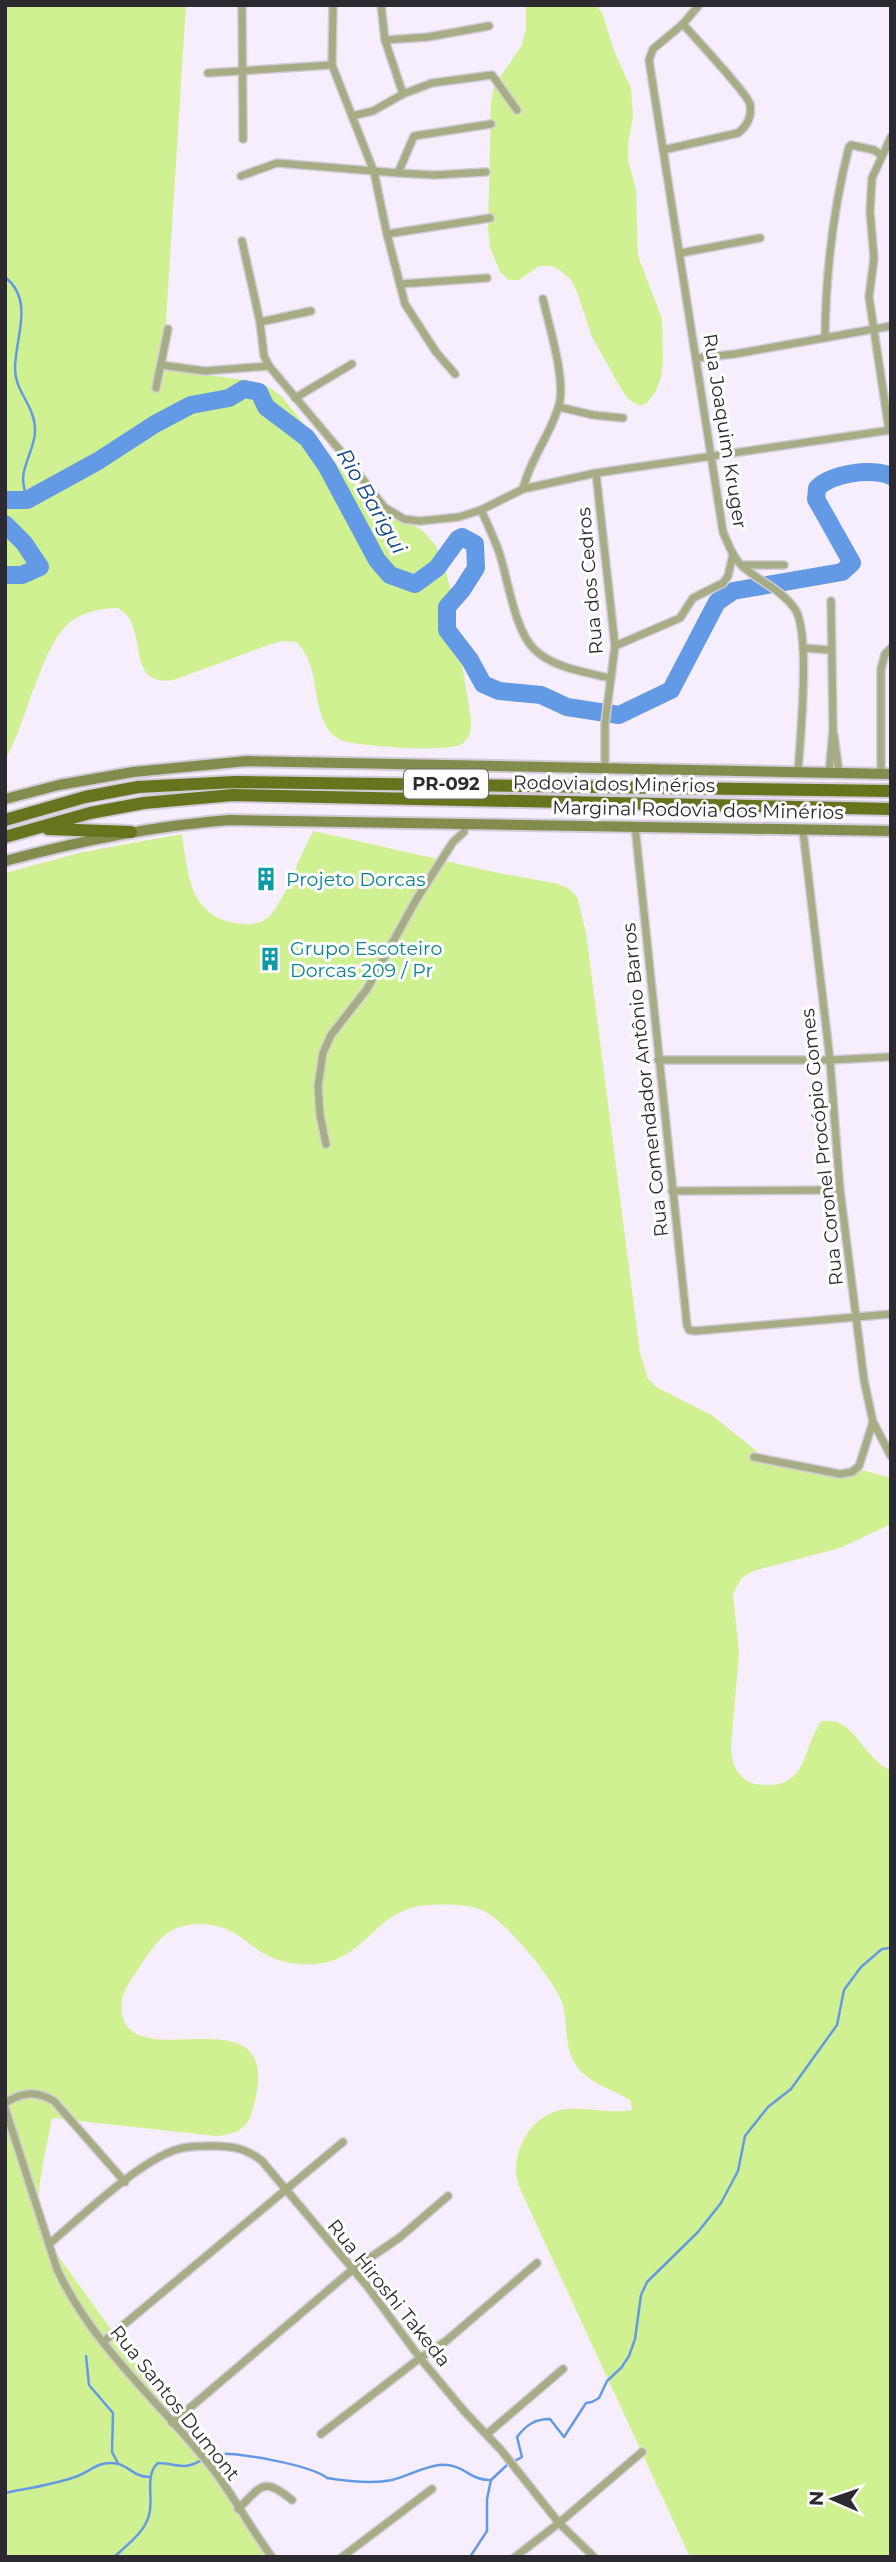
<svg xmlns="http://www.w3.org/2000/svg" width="896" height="2562" font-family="Montserrat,sans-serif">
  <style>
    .green { fill: #d0f191 }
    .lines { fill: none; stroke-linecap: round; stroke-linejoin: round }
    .stream { stroke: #629ae5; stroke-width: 2.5 }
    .river { stroke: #629ae5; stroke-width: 18 }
    .minor-casing { stroke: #d2cbd8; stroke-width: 10 }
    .secondary-casing { stroke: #d2cbd8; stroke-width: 14 }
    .primary-casing { stroke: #d2cbd8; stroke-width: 16 }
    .minor { stroke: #a6ad84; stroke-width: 7 }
    .secondary { stroke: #818c4d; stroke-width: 10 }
    .primary { stroke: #68731d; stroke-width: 12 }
    .labels { text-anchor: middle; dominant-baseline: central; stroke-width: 6; stroke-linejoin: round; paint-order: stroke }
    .shield { fill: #fff; stroke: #6c696e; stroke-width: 2 }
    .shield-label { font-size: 18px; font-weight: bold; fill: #2d2930 }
    .street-label { font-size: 19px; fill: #2d2930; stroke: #fff }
    .culture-label { font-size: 19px; fill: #0d838f; stroke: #fff; text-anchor: start }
    .water-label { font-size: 21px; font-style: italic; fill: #0c4589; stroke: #fff }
  </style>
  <rect width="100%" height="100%" fill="#f6eefd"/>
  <g class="green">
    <path d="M5,5H186L164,352L169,363L186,372L252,381L271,388L283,398L351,482L424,532L436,546L445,567L450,588L471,720C471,729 471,738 462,744C449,753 360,746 343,741C338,739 333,736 330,732C310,705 321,665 296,642L283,641L268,645L174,680C131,686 144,646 130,620C128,615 122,611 118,608C101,608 79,613 67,625C40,651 26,724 5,760Z"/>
    <polygon points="526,5 597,5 603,15 614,51 631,88 633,116 628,145 628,160 636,190 638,256 662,319 663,362 661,377 656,391 648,402 640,406 628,399 620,387 592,337 577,292 571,280 561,271 552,266 539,266 519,280 509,280 500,272 490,247 488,229 491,102 494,86 522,45 526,29"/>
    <path d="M314,831L498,873L555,883L568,888L577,897L586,932L640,1353L648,1379L658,1388L713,1416L765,1458L779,1465L793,1468L862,1470L891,1478V1524L840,1548L753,1571L742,1578L733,1593L739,1653L731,1747C732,1763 735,1775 751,1783C756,1785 765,1785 772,1785C809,1782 804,1742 822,1721C827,1721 835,1721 839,1723C859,1733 867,1759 891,1771V2557H690L528,2206C523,2195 516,2183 516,2170C516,2141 537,2111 567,2109C589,2107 609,2114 632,2110L630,2100C612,2089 585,2082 574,2062C563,2043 569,2020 561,2000C552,1978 507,1923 486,1912C470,1904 446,1904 429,1905C373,1908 369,1960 315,1964C301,1965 285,1963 273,1958C261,1954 252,1945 242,1938C223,1924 199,1920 177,1928C158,1935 146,1958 135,1974C125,1988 118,2001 123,2018C141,2075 290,1986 252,2112C247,2130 233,2135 216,2136L52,2118C46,2154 32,2197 42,2234L276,2557H5V873L83,852L182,834C188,876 190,919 242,924C254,925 264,923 271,914C291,890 297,857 314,831Z"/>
  </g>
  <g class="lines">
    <g class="stream">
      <path d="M5,277C35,301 15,337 15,369C15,392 36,407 35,431C35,447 24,462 23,478C23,485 25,493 27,500"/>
      <polyline points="86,2356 89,2385 113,2413 112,2452 118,2463"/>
      <path d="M5,2493C29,2488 52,2485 75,2477C88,2473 96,2463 110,2463C127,2462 132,2477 149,2477"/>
      <path d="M114,2557C127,2545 145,2532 149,2515C154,2498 144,2475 158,2463C167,2463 176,2466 185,2466C196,2466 205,2456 216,2454C237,2452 311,2465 327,2478C346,2481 373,2484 392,2480C408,2476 423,2467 439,2465C464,2463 469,2480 489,2480"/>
      <path d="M470,2557L487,2531V2499L491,2480L507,2465L522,2457L517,2437C526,2425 535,2419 550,2419L564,2437L586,2403L592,2402L599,2398L607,2381L621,2368L629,2356L635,2339L641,2295L647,2282L698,2232L721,2203L738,2171L745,2136L768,2107L791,2089L837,2025L844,1990L861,1967L882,1949L891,1948"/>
    </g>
    <g class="river">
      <path d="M5,500H27L98,461L155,424L191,405L229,398L244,389L259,392L266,407L307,438L327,467L377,560L390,575L415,584L437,568L458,539L462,537L475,544L476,568L462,590L447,607V630L470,660L483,684L499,691L541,695L567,707L619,715L671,690L717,602L733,591L842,572L852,563L816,499L817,488C833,473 870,468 891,476"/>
      <polyline points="5,524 24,543 40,567 22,575 5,575"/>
    </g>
    <g class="minor-casing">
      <g id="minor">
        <polyline points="242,5 243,139"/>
        <polyline points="333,5 332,65 374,172 387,234 405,304 436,352 455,374"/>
        <polyline points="381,5 385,40 403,94 432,83 492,75 517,110"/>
        <path d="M699,5L683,24L653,49L649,60L723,532C728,543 732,556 741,565C758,581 781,589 795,609C811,633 800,740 798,773"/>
        <polyline points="385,40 428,37 489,26"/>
        <polyline points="208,73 332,65"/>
        <polyline points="352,116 373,111 403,94"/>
        <path d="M663,150L738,133C747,126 752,116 750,104C747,93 694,37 683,24"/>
        <polyline points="398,173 435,175 486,172"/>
        <polyline points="241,176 277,163 398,173 414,136 491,124"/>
        <polyline points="387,234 490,218"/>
        <polyline points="242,241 260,322 264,356 269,366 348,460 384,507 404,519 420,521 459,517 481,510 523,489 596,473 891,430"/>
        <polyline points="681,253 760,238"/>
        <polyline points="400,284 487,278"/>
        <polyline points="260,322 311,311"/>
        <path d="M825,336C826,272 833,209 849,147L851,145L874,150L881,155"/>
        <polyline points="696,358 735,354 891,326"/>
        <polyline points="161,365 205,371 269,366"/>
        <polyline points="156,388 168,329"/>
        <polyline points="295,398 352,364"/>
        <polyline points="559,407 593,415 623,418"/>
        <polyline points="889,430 869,297 874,258 870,211 872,178 891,137"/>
        <polyline points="596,473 615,646 605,724 605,770"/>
        <path d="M523,489C530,459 551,434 559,405C566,379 549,326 543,299"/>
        <path d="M481,510C488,525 495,540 500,555C508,580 515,632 535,650C554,668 585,672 610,678"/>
        <polyline points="742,565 784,565"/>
        <polyline points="615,646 680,618 693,598 723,583 728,576 733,554"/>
        <polyline points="803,648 831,650"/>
        <polyline points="834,735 839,773"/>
        <polyline points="829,773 833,730 831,601"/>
        <polyline points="881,774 881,669 885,654 891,648"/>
        <polyline points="635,826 687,1325 689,1330 695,1331 891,1314"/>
        <polyline points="803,831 830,1060 840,1190 864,1380 873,1422 891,1456"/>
        <polyline points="658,1060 830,1060 888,1057"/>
        <polyline points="326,1144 320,1115 318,1086 323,1053 331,1035 367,989 416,900 453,842 464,832 465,823"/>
        <polyline points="672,1191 840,1190"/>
        <polyline points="754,1457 840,1474 852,1472 859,1466 873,1422"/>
        <path d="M5,2103C23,2092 35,2090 54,2101L125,2182"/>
        <path d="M5,2108L57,2269C93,2347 160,2402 212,2468C234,2496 250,2528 272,2557"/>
        <path d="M49,2244C81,2217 137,2163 175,2150C187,2146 199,2146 212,2146C232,2146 246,2148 262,2161L367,2286L420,2358L464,2411L501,2450L559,2523L594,2557"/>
        <polyline points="103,2342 343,2142"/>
        <polyline points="172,2423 352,2270 399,2238 448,2196"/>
        <polyline points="321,2434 420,2358 446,2341 537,2263"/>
        <polyline points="487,2434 563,2369"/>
        <path d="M238,2509C262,2486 263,2476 292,2500"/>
        <polyline points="342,2557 432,2489"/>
        <polyline points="515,2557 559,2523 642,2452"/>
      </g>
    </g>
    <g class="secondary-casing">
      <g id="secondary">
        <polyline points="5,799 59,785 133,772 247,761 891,774"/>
        <path d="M5,861C79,841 153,826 229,820L891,831"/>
      </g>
    </g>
    <g class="primary-casing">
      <g id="primary">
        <polyline points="5,820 85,797 138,787 235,782 891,791"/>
        <polyline points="48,829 131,832"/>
        <polyline points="5,837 90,813 144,803 233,795 891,809"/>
      </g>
    </g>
    <use href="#minor" class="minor"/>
    <use href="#secondary" class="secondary"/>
    <use href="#primary" class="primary"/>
  </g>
  <defs>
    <g id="building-bare" transform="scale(1.89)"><path d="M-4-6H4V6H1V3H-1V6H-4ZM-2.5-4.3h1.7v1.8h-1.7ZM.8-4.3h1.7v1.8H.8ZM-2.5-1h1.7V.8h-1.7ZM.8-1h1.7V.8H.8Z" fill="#0f9aa8" stroke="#fff" stroke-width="2.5" paint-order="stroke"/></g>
  </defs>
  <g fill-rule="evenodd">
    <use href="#building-bare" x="266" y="879"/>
    <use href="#building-bare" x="270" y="959"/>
  </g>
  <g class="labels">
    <rect class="shield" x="404" y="769.5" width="84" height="29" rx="5"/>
    <g class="shield-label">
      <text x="446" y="784">PR-092</text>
    </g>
    <g class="street-label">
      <text transform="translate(725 431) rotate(81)">Rua Joaquim Kruger</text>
      <text transform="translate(590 581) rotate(-95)">Rua dos Cedros</text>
      <text transform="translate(614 784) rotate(1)">Rodovia dos Minérios</text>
      <text transform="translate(698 810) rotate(1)">Marginal Rodovia dos Minérios</text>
      <text transform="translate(645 1080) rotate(-96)">Rua Comendador Antônio Barros</text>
      <text transform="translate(822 1147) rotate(-96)">Rua Coronel Procópio Gomes</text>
      <text transform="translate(389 2293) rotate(51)">Rua Hiroshi Takeda</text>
      <text transform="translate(175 2403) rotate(51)">Rua Santos Dumont</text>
    </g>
    <g class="culture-label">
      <text x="286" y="879">Projeto Dorcas</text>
      <text x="290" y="948">Grupo Escoteiro<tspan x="290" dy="22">Dorcas 209 / Pr</tspan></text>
    </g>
    <g class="water-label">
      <text transform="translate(372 501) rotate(60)">Rio Barigui</text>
    </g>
  </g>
  <rect width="896" height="2562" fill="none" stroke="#2d2930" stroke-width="14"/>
  <g transform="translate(833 2499) rotate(272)" stroke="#ffffff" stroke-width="5" paint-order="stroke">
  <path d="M0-5L12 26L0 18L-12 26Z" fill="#2d2930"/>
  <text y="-10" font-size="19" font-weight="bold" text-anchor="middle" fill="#2d2930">N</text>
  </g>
</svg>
